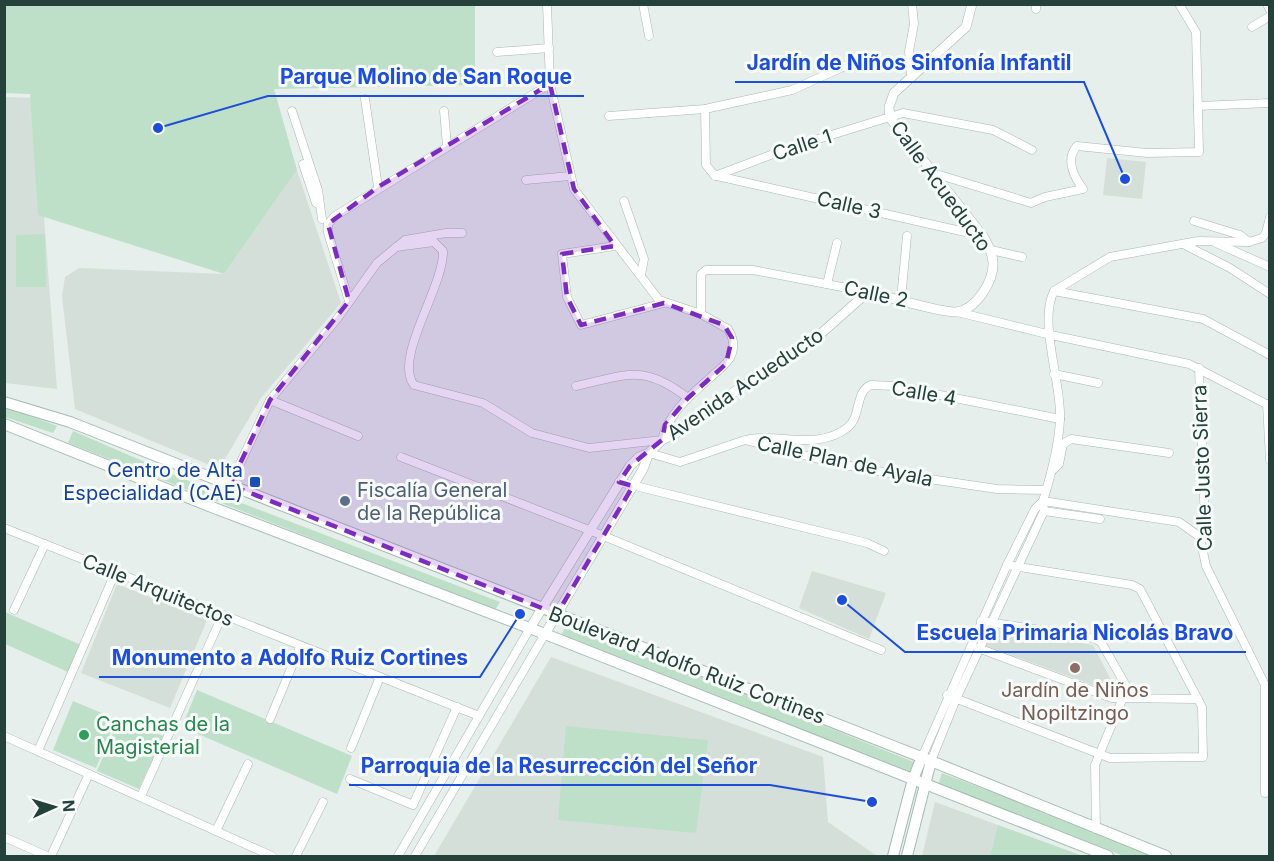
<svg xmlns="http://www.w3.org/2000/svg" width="1274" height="861" font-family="Inter,sans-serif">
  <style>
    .built { fill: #d4dfda }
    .green { fill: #bfe0c8 }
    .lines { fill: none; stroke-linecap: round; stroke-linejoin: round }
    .minor-casing { stroke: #a8b8b2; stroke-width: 9 }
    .tertiary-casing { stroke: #a8b8b2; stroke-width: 10 }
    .secondary-casing { stroke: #a4bbb3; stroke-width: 12 }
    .minor { stroke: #fff; stroke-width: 8 }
    .tertiary { stroke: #fff; stroke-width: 9 }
    .secondary { stroke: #fff; stroke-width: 10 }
    .marked { fill: #7b2cbf; fill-opacity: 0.2; stroke: #7b2cbf; stroke-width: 4.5; stroke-dasharray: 12 8; stroke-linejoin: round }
    .transit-dot { fill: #1a4fb4; stroke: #f7fbf9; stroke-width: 2 }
    .service-dot { fill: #5c6f8a; stroke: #f7fbf9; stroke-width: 2 }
    .education-dot { fill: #8d6e63; stroke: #f7fbf9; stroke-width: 2 }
    .leisure-dot { fill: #2e9e5b; stroke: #f7fbf9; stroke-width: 2 }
    .labels { text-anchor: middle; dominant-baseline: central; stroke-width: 6; stroke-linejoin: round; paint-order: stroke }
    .street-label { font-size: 20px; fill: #24423a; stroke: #f7fbf9 }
    .transit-label { font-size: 20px; fill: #164399; stroke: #f7fbf9; text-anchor: end }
    .service-label { font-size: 20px; fill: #4e5e75; stroke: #f7fbf9; text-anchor: start }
    .education-label { font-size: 20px; fill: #785e54; stroke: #f7fbf9 }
    .leisure-label { font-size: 20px; fill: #27864d; stroke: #f7fbf9; text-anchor: start }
    .leader { fill: none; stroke: #1d4ed8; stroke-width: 2 }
    .callout-dot { fill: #1d4ed8; stroke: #f7fbf9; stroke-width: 2 }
    .callout-label { font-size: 21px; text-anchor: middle; font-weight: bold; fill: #1d4ed8; stroke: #f7fbf9; stroke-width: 6; stroke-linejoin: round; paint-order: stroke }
  </style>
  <rect width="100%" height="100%" fill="#e6efeb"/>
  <g class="built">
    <polygon points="5,97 35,98 57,389 5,383"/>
    <polygon points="1107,158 1146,162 1142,199 1103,195"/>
    <polygon points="297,170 341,303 261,398 219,469 75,409 62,296 65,277 79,268 224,274"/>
    <polygon points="812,571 886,593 869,639 799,608"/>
    <polygon points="117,584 207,620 170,708 81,673"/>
    <polygon points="991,628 1093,645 1116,690 1109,691 984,645"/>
    <polygon points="551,657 823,757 828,822 877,856 434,856"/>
    <polygon points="935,802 998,825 990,856 922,856"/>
  </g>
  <g class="green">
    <polygon points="5,4 475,5 475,85 274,89 297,170 224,274 38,215 30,94 5,93"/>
    <polygon points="45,234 46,287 16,287 16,235"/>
    <polygon points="4,406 57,426 53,433 5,417"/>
    <polygon points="73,431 226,497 500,602 495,610 68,443"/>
    <polygon points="5,612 81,645 68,672 5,644"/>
    <polygon points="565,628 728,687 916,763 912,773 559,639"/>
    <polygon points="197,690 352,756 337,794 182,727"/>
    <polygon points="73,701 116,719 96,768 53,750"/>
    <polygon points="119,719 163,736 139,789 97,771"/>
    <polygon points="566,726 708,740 696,833 558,820"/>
    <polygon points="942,773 1157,856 1124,856 938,785"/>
    <polygon points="998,825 1083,856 990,856"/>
  </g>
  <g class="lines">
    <g class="minor-casing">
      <g id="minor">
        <polyline points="643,4 649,36"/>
        <polyline points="1267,4 1270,10"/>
        <polyline points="1036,9 1036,4"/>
        <polyline points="1252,27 1270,16"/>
        <polyline points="497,52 549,48"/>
        <polyline points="911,75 909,51 914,24 912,4"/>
        <polyline points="365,99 378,187"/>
        <polyline points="1198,106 1270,103"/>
        <polyline points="705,109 706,165 715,176"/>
        <polyline points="292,111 318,190 322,219"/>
        <polyline points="444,111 447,146"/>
        <polyline points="609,116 705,109 792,90 854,62"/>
        <polyline points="303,164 316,203"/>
        <path d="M933,173L1031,203L1045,197L1083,189C1074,177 1065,159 1077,146L1147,153L1199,152L1196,32L1179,4"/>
        <polyline points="715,176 789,148 903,113 993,130 1032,150"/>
        <polyline points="717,176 983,236"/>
        <polyline points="526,180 570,176"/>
        <polyline points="624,201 644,259 641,275"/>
        <polyline points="1194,221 1240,235 1249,242"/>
        <polyline points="1216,243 1270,267"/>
        <polyline points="1183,244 1230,268 1270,294"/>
        <polyline points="615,246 562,254 567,297 581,325 664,303"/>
        <path d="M396,247L434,242L443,251C444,287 393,358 414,385L483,403L532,433L589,448L662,440C668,413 692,394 711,377C718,370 727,365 731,356C735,347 733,337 728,329L701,314L659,300L574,189L550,84L547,4"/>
        <polyline points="991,250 1022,257"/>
        <polyline points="827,284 837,243"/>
        <polyline points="1054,291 1203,319 1270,355"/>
        <polyline points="901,299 907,236"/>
        <polyline points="349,301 328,233 328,224 335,216 550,84"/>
        <polyline points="957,312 1051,335 1189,364 1270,406"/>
        <polyline points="701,314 701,274 706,270 753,270 868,292"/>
        <polyline points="1199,368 1205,523 1200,537 1206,566 1265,685 1265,793"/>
        <polyline points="1054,374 1098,383"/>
        <path d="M576,386C627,375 643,363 688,398"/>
        <polyline points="270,400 358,436"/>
        <polyline points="1267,404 1270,460"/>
        <path d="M750,439C781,434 818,450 847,428C862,417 854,392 871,385L895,386L1060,419"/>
        <polyline points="649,453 680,462 745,440 834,463 889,473 997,489 1046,490"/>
        <polyline points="401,457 589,530 881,650"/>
        <polyline points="1052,471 1059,464 1063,444 1071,439 1169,453"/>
        <polyline points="619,482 867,543 884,551"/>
        <polyline points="230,485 270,400 337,319 377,263 405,240 446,233 462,233"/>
        <polyline points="1043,501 1179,522 1200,537"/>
        <polyline points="1044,511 1100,519"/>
        <polyline points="4,528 479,716"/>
        <polyline points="14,610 45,544"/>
        <polyline points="981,621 1093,638 1101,642 1125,684 1122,700 1095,765 1096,829"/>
        <polyline points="978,648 1112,698 1198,699"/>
        <polyline points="947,695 1110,758 1203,757 1202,707 1140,589 1132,585 1007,565"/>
        <polyline points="270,719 300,647"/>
        <polyline points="4,736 272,856"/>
        <polyline points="351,748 380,677"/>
        <polyline points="38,751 115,573"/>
        <polyline points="922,757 1007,565 1035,509 1043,501"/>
        <path d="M931,761L956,699L1044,511L1043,501C1051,475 1059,446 1060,419C1062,384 1038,322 1054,291L1110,257L1198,241L1249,242L1262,238L1266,233L1270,217"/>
        <polyline points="350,779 413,805 457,707"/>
        <polyline points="141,796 222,616"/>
        <polyline points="216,831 248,764"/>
        <polyline points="4,837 47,856"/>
        <polyline points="51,856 89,774"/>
        <polyline points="296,856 323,802"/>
        <polyline points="398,856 530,628"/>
        <polyline points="415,856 545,634"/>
      </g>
    </g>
    <g class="tertiary-casing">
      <g id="tertiary">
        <polyline points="530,628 630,466 639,457 649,453"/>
        <path d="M545,634L643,469L649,453L662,440L678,432L741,387L808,345L868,292C885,296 942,313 956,312C976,310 994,281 993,262C992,252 988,245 983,236L890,118L889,107L894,93L966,27L972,4"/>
      </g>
    </g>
    <g class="secondary-casing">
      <g id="secondary">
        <polyline points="4,402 70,422 230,485 931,761 1166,856"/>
        <polyline points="4,424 209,506 545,634 1108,856"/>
        <polyline points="893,856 913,779 922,757"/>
        <polyline points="907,856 931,761"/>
      </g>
    </g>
    <use href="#minor" class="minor"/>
    <use href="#tertiary" class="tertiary"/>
    <use href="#secondary" class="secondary"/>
  </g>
  <path class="marked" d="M550,84L574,189L615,246L562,254L567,297L581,325L664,303L724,325L732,338L726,364L688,398L665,425L662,440L630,466L619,482L633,486L557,614L230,485L270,400L349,301L328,224L378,187Z"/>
  <rect class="transit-dot" x="249" y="476" width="12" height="12" rx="3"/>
  <circle class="service-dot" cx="345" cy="501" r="6"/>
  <circle class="education-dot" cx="1075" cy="668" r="6"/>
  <circle class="leisure-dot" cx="84" cy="735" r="6"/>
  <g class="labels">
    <g class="street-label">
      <text transform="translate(802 145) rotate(-18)">Calle 1</text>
      <text transform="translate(941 186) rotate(54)">Calle Acueducto</text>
      <text transform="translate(849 205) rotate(13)">Calle 3</text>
      <text transform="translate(876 294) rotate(12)">Calle 2</text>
      <text transform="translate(745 384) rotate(-34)">Avenida Acueducto</text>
      <text transform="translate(924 393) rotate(10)">Calle 4</text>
      <text transform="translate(845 461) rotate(12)">Calle Plan de Ayala</text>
      <text transform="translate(1202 468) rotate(-92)">Calle Justo Sierra</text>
      <text transform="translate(158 590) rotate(22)">Calle Arquitectos</text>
      <text transform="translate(687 665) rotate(21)">Boulevard Adolfo Ruiz Cortines</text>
    </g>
    <g class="transit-label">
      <text x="243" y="470">Centro de Alta<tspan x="243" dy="23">Especialidad (CAE)</tspan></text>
    </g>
    <g class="service-label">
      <text x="357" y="490">Fiscalía General<tspan x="357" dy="23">de la República</tspan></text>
    </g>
    <g class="education-label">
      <text x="1075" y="690">Jardín de Niños<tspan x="1075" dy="23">Nopiltzingo</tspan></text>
    </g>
    <g class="leisure-label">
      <text x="96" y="724">Canchas de la<tspan x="96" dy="23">Magisterial</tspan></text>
    </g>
  </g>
  <path class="leader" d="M1125 179L1084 82H735M158 128L268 96H584M842 600L905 652H1246M520 614L480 677H99M872 802L770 785H349"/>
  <g class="callout-dot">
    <circle cx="1125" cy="179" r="6"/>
    <circle cx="158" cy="128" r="6"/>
    <circle cx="842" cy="600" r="6"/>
    <circle cx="520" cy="614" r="6"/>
    <circle cx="872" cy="802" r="6"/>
  </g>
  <g class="callout-label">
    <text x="909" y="70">Jardín de Niños Sinfonía Infantil</text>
    <text x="426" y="84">Parque Molino de San Roque</text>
    <text x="1075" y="640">Escuela Primaria Nicolás Bravo</text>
    <text x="290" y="665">Monumento a Adolfo Ruiz Cortines</text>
    <text x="559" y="773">Parroquia de la Resurrección del Señor</text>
  </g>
  <rect width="1274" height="861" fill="none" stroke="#24423a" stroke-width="12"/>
  <g transform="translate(54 807) rotate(86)" stroke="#f7fbf9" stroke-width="4.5" paint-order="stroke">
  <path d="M0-4.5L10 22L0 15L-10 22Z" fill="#24423a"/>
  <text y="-9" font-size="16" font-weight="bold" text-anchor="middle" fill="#24423a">N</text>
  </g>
</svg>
